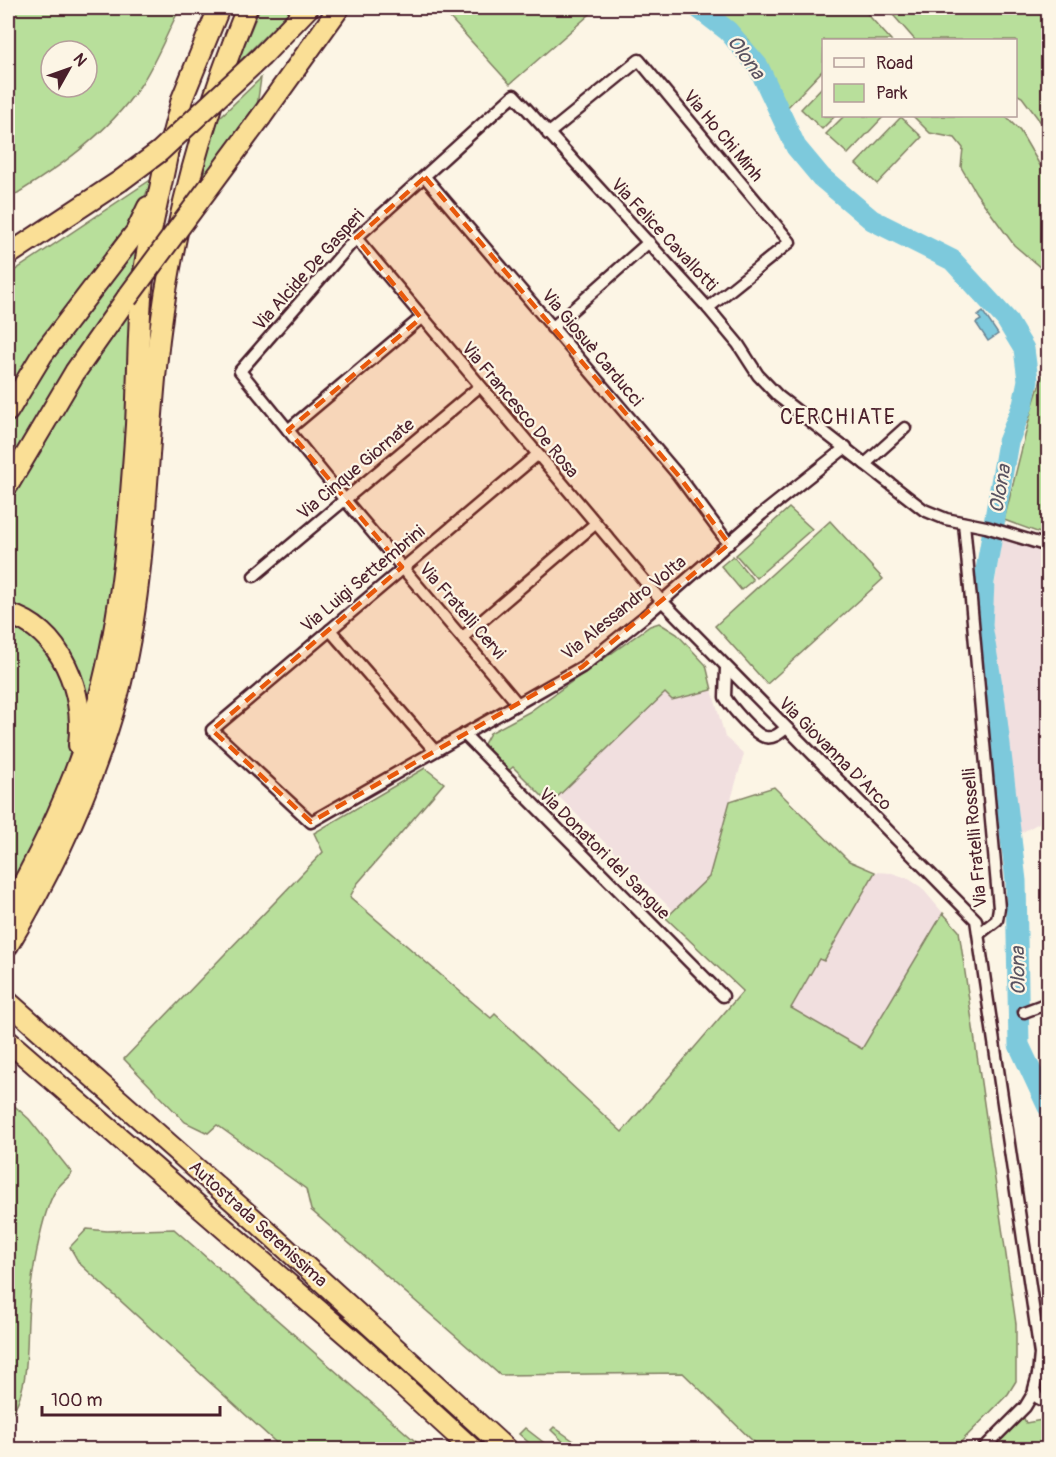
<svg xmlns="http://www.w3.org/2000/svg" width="1056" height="1457" font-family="Pangolin,sans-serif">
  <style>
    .built { fill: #f1dfdf }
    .green { fill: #b8df9b; stroke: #817f63; stroke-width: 1.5; fill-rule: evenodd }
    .water { fill: #7dc9dc; stroke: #698595; stroke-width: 1.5 }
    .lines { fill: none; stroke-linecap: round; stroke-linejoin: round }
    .river { stroke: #7dc9dc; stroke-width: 21 }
    .street-casing { stroke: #4a1f2b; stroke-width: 15 }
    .highway-casing { stroke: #4a1f2b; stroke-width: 24 }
    .street { stroke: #fcf5e5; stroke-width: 10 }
    .highway { stroke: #fadf96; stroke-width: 20 }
    .highway-bridge-casing { stroke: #4a1f2b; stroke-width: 24; stroke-linecap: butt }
    .highway-bridge { stroke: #fadf96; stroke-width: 20 }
    .marked { fill: #e8590c; fill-opacity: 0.2; stroke: #e8590c; stroke-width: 4.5; stroke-dasharray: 12 8; stroke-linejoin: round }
    .labels { text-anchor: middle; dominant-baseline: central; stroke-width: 4.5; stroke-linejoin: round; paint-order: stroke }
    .street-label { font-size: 18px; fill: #4a1f2b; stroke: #fcf5e5 }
    .water-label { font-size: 20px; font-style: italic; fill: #595260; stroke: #fcf5e5 }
    .quarter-label { font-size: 21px; letter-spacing: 1.5px; fill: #4a1f2b; stroke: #fcf5e5 }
  </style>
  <rect width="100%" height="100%" fill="#fcf5e5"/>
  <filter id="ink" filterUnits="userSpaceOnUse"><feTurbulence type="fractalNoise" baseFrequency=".0167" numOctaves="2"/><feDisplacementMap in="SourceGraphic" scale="12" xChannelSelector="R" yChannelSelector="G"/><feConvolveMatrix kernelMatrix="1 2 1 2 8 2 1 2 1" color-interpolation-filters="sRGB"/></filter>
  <g filter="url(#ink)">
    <g class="built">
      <polygon points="1002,537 1048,555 1048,818 1019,834 1008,773 990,615"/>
      <polygon points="712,690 725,737 744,754 709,877 674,912 558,796 665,693 672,700"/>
      <polygon points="875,872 892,873 907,878 921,887 943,913 862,1049 791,1008 820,959 824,961"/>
    </g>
    <g class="green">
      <path d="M8,8H180C167,33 156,62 140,86C107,135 57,169 8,199ZM51,51H87V87H51Z"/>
      <polygon points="260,8 293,8 236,65"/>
      <polygon points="441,8 597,8 510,84"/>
      <polygon points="711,8 862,8 891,40 824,40 823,70 785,110 749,40"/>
      <polygon points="887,8 1048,8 1048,132 1022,97 1016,94 1016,40 915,40"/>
      <polygon points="261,78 256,113 202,186 206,159 218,119"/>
      <polygon points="823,86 824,116 835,116 822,129 801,109"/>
      <polygon points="844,116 884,116 848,154 826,134"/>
      <polygon points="913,116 1005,116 1020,131 1048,179 1048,274 1014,245 976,193 961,167 963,148 955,138 930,133"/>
      <polygon points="901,117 922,137 877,184 856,164"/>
      <polygon points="152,179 133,226 8,401 8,275"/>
      <polygon points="136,248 139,249 136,275 8,475 8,425 19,405 51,354"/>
      <polygon points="134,302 113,600 88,717 78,677 8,608 8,497 63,403"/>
      <polygon points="1043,374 1048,378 1048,536 1004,520 1032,408"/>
      <polygon points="789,508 812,529 756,578 736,555"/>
      <polygon points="830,521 883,579 767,684 715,626"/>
      <polygon points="733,556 753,580 741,590 721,566"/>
      <polygon points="8,620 38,636 69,690 72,745 60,794 8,900"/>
      <polygon points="659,623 677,634 706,665 712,690 672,700 665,693 550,804 513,767 507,772 484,744 490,733 529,712 650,626"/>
      <polygon points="425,768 444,783 357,884 350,897 491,1018 495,1014 622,1132 743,991 666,918 709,877 730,801 774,787 849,861 875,872 824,961 819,959 791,1008 862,1049 943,913 959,931 1016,1324 1016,1381 1008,1394 954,1449 761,1449 683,1373 500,1375 311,1210 306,1189 217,1125 208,1133 185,1122 124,1059 323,852 314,833"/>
      <path d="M8,1100L29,1119L72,1173C67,1179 60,1184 56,1190C41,1213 31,1279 29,1307C25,1345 32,1388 8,1419Z"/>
      <polygon points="87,1229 107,1231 174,1229 424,1449 283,1449 79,1263 70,1247"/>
      <polygon points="1023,1416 1026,1423 1048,1419 1048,1449 991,1450"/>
      <polygon points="554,1427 585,1449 571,1449 551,1430"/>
      <polygon points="525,1428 552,1449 536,1449 519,1434"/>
    </g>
    <polygon class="water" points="983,312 998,334 988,341 976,323 981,320 978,316"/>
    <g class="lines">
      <polyline class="river" points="698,8 728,31 758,66 796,147 821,177 872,220 952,260 1006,319 1024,349 1028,380 1023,405 1008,442 984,582 982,626 995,703 1016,881 1019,1045 1048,1107"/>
      <g class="street-casing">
        <g id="street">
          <polyline points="548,134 639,60 790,242 708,308"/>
          <polyline points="425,177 678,475 729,544"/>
          <polyline points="356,238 658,597 976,920 1040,1354 1038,1375"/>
          <polyline points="552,328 649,242"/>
          <polyline points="288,430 421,318"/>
          <polyline points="537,455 212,730 311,822 582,667 644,617 762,514 846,447"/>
          <polyline points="865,464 905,428"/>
          <polyline points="964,523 999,908 997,920 980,933"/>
          <polyline points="254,576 479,387"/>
          <polyline points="330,630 434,750"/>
          <polyline points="463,637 595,524"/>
          <path d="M726,668L725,697C730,706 755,735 765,737C774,739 780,733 786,728"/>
          <polyline points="518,704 345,500 240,371 356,238 514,95 708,308 738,344 758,375 778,396 924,510 946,519 986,527 1048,546"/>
          <polyline points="464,734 723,996"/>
          <polyline points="1024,1012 1048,1003"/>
          <polyline points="1048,1369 1038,1375 1034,1389 1038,1398 1048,1403"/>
          <polyline points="982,1450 1025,1407 1034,1392"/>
        </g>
      </g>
      <g class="highway-casing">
        <g id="highway">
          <polyline points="262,56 308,8"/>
          <polyline points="261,117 339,8"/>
          <polyline points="169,148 182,99 219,8"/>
          <polyline points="8,255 120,181"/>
          <polyline points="8,411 42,355 136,232 148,207"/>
          <polyline points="8,485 75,372 127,298"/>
          <path d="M8,614C62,630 85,693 79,745"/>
          <path d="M8,911C46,845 79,773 99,699C123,610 130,516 136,425C138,383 138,340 141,298C145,250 158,202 167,155"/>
          <path d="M8,945C55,866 94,784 118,694C148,578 145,457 159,339C173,225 204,113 247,8"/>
          <polyline points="8,1002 258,1223 507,1450"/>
          <polyline points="8,1041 355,1342 473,1450"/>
        </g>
      </g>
      <use href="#street" class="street"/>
      <use href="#highway" class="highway"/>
      <g class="highway-bridge-casing">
        <g id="highway-bridge">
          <polyline points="120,181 159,152 262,56"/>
          <polyline points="127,298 261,117"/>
        </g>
      </g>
      <use href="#highway-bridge" class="highway-bridge"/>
    </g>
  </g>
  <path class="marked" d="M425,177L678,475L729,544L582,667L311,822L212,730L402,567L288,430L421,318L356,238Z"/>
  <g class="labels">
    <g class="street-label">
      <text transform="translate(723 136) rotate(50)">Via Ho Chi Minh</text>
      <text transform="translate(664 235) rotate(47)">Via Felice Cavallotti</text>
      <text transform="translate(309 270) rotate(-48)">Via Alcide De Gasperi</text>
      <text transform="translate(592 348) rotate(50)">Via Giosuè Carducci</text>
      <text transform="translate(520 410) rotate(50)">Via Francesco De Rosa</text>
      <text transform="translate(356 469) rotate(-40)">Via Cinque Giornate</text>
      <text transform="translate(363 579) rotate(-40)">Via Luigi Settembrini</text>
      <text transform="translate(624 608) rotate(-39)">Via Alessandro Volta</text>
      <text transform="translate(462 611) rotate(49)">Via Fratelli Cervi</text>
      <text transform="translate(835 754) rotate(45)">Via Giovanna D'Arco</text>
      <text transform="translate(975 838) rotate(-95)">Via Fratelli Rosselli</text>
      <text transform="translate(604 854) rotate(45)">Via Donatori del Sangue</text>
      <text transform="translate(258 1224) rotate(42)">Autostrada Serenissima</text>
    </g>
    <g class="water-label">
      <text transform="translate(746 57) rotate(54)">Olona</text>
      <text transform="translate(1000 489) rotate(-80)">Olona</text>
      <text transform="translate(1018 971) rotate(-91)">Olona</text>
    </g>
    <g class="quarter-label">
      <text x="838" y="417">CERCHIATE</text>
    </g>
  </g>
  <rect width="1056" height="1457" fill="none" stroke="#fcf5e5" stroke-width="30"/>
  <rect x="15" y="15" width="1026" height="1427" fill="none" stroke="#4a1f2b" stroke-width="2" filter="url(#ink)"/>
  <rect x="822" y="39" width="195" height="78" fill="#fcf5e5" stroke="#b59f9b" stroke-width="1.5"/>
  <rect x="834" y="58" width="30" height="9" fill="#fcf5e5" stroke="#b59f9b" stroke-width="1.5"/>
  <text x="876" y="69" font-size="18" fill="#4a1f2b">Road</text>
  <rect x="834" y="84" width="30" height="18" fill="#b8df9b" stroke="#b59f9b" stroke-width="1.5"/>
  <text x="876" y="99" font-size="18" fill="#4a1f2b">Park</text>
  <g transform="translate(69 69) rotate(50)"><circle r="28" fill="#fcf5e5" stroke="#b59f9b" stroke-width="1.5"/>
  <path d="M0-4.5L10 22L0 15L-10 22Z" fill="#4a1f2b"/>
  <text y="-9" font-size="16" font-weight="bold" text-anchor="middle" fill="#4a1f2b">N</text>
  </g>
  <path d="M42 1406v9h178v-9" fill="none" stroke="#4a1f2b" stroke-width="3"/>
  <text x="51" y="1406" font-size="18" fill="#4a1f2b" stroke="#fcf5e5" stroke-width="4.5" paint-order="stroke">100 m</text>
</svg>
